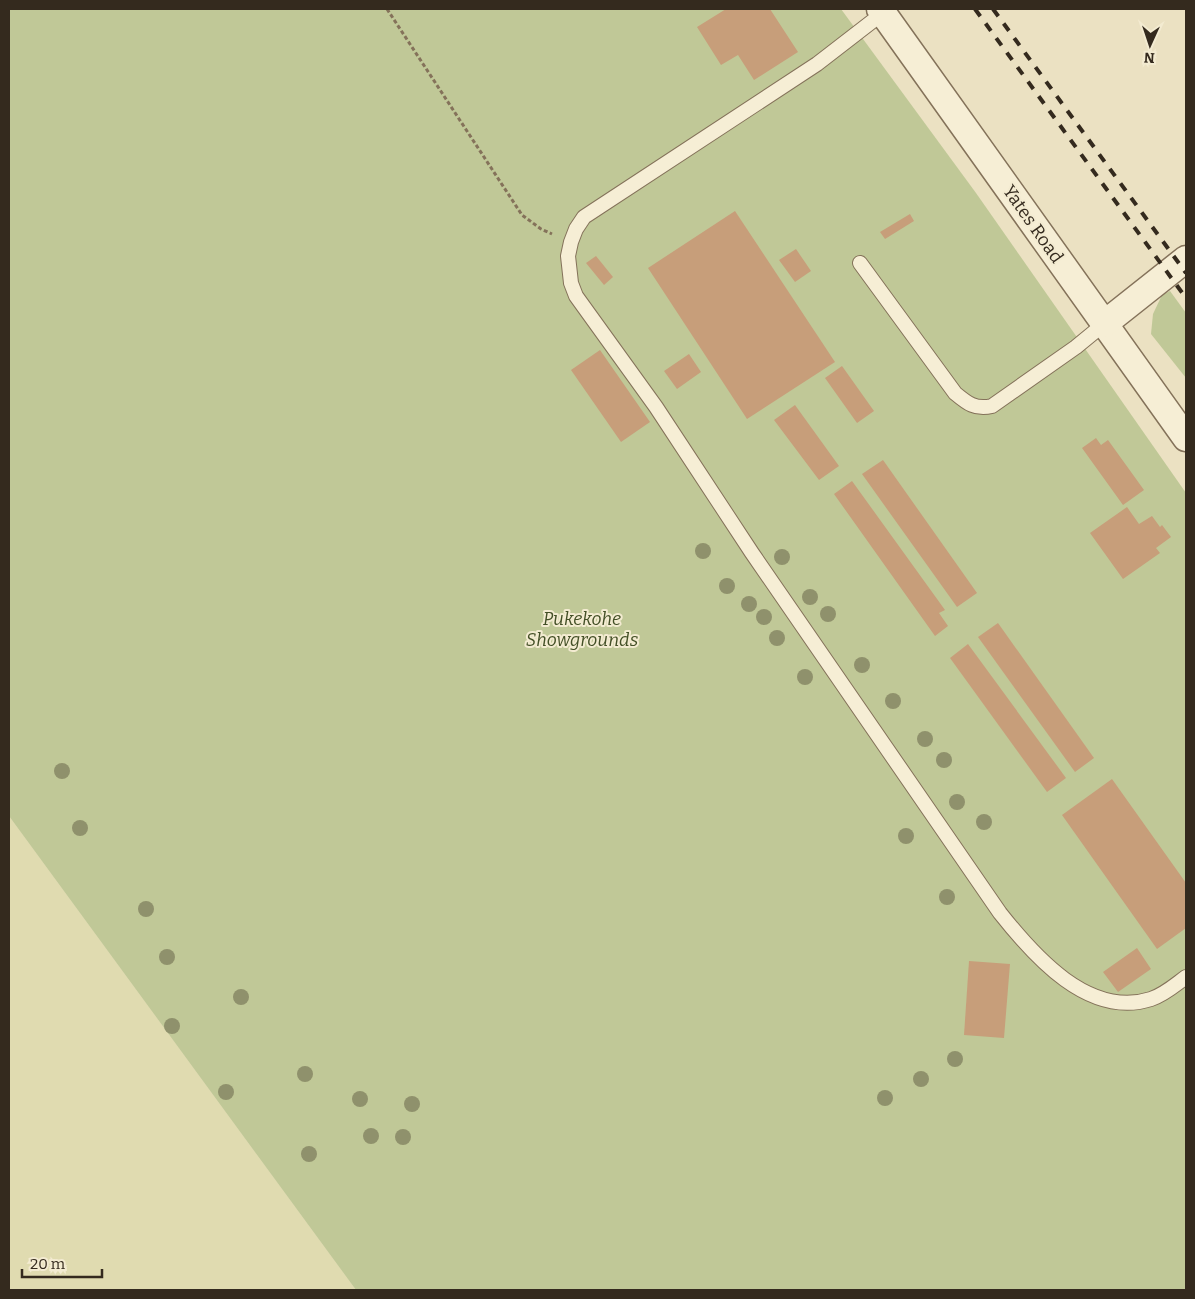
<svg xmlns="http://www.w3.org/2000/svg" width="1195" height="1299" font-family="Bitter,serif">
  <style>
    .farmland { fill: #e0dbb0 }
    .green { fill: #c0c897 }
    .building { fill: #c79e7a }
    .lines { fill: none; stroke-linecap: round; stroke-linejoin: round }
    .service-casing { stroke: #84725a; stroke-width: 16 }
    .minor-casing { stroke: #84725a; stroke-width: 29 }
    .path { stroke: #84725a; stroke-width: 3; stroke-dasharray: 4 2.5; stroke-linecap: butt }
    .service { stroke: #f6eed5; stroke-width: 14 }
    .minor { stroke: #f6eed5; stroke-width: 26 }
    .rail { stroke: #342a1e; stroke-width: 4; stroke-dasharray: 9 9; stroke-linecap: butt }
    .tree { fill: #8f916c }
    .labels { text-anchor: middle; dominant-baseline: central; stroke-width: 4; stroke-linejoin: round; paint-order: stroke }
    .street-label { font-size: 18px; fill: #342a1e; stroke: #f3ebd1 }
    .park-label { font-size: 18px; font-style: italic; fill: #434f26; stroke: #f3ebd1 }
  </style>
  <rect width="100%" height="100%" fill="#ebe1c2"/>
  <polygon class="farmland" points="9,816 356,1290 9,1290"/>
  <g class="green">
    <polygon points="9,9 841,9 976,193 1186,493 1186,1290 356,1290 9,816"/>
    <polygon points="1170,291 1186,313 1186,378 1151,334 1153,314 1162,295"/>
  </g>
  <g class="building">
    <polygon points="726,9 770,9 798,52 754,80 738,55 721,65 697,27"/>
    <polygon points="735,211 835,362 747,419 648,268"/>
    <polygon points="910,214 914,221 885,239 880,232"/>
    <polygon points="796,249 811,271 795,282 779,260"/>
    <polygon points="596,256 613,277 604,285 586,263"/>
    <polygon points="600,350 650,422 621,442 571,370"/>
    <polygon points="689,354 701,372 677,389 664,371"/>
    <polygon points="842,366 874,411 857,423 825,378"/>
    <polygon points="795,405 839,466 819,480 774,420"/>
    <polygon points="1096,438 1101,445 1108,440 1144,490 1123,505 1082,448"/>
    <polygon points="883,460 977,593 957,607 862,474"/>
    <polygon points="852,481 945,610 939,613 948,626 935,636 834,494"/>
    <polygon points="1127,507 1139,524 1152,516 1160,527 1162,525 1171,537 1156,548 1160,553 1123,579 1090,533"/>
    <polygon points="998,623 1094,758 1075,772 978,637"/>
    <polygon points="968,644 1066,778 1047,792 950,658"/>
    <polygon points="1112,779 1186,883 1186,928 1157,949 1062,815"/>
    <polygon points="1137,948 1151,969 1118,992 1103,972"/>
    <polygon points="969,961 1010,964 1004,1038 964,1035"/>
  </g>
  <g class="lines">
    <g class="service-casing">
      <g id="service">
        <path d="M883,13L817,64L584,217L576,229L571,242L568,256L571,283L576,296L656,407L752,553L1000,913C1034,956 1089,1019 1151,999C1164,995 1175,985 1186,977"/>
        <path d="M860,263L955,393C967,403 975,410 992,406L1076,347L1104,324"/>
      </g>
    </g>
    <g class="minor-casing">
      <g id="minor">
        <polyline points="880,9 1186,438"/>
        <polyline points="1104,324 1186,259"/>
      </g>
    </g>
    <polyline class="path" points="387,9 522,215 541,229 552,234"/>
    <use href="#service" class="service"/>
    <use href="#minor" class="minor"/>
    <g class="rail">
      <polyline points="975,9 1186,298"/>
      <polyline points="993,9 1186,273"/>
    </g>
  </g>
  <g class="tree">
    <circle cx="703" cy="551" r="8"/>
    <circle cx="782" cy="557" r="8"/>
    <circle cx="727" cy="586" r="8"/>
    <circle cx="810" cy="597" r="8"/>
    <circle cx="749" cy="604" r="8"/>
    <circle cx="828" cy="614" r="8"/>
    <circle cx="764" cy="617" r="8"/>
    <circle cx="777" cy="638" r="8"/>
    <circle cx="862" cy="665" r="8"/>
    <circle cx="805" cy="677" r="8"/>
    <circle cx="893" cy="701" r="8"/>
    <circle cx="925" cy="739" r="8"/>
    <circle cx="944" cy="760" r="8"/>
    <circle cx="62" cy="771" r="8"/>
    <circle cx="957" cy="802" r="8"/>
    <circle cx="984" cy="822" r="8"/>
    <circle cx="80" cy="828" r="8"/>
    <circle cx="906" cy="836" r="8"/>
    <circle cx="947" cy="897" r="8"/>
    <circle cx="146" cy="909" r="8"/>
    <circle cx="167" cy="957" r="8"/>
    <circle cx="241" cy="997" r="8"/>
    <circle cx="172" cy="1026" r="8"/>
    <circle cx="955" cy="1059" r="8"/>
    <circle cx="305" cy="1074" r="8"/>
    <circle cx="921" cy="1079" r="8"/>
    <circle cx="226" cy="1092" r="8"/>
    <circle cx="885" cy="1098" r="8"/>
    <circle cx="360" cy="1099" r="8"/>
    <circle cx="412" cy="1104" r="8"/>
    <circle cx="371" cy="1136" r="8"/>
    <circle cx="403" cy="1137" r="8"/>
    <circle cx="309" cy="1154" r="8"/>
  </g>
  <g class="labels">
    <g class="street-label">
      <text transform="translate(1033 224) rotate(55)">Yates Road</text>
    </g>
    <g class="park-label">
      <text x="582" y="619">Pukekohe<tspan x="582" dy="21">Showgrounds</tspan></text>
    </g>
  </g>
  <rect width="1195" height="1299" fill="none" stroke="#342a1e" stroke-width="20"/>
  <g transform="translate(1150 45) rotate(183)" stroke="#f3ebd1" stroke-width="4" paint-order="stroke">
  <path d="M0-4L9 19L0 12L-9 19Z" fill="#342a1e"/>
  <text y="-8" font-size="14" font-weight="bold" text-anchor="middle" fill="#342a1e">N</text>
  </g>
  <path d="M22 1269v8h80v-8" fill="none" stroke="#342a1e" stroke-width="2.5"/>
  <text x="30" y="1269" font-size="15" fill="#342a1e" stroke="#f3ebd1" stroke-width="4" paint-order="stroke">20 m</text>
</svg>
